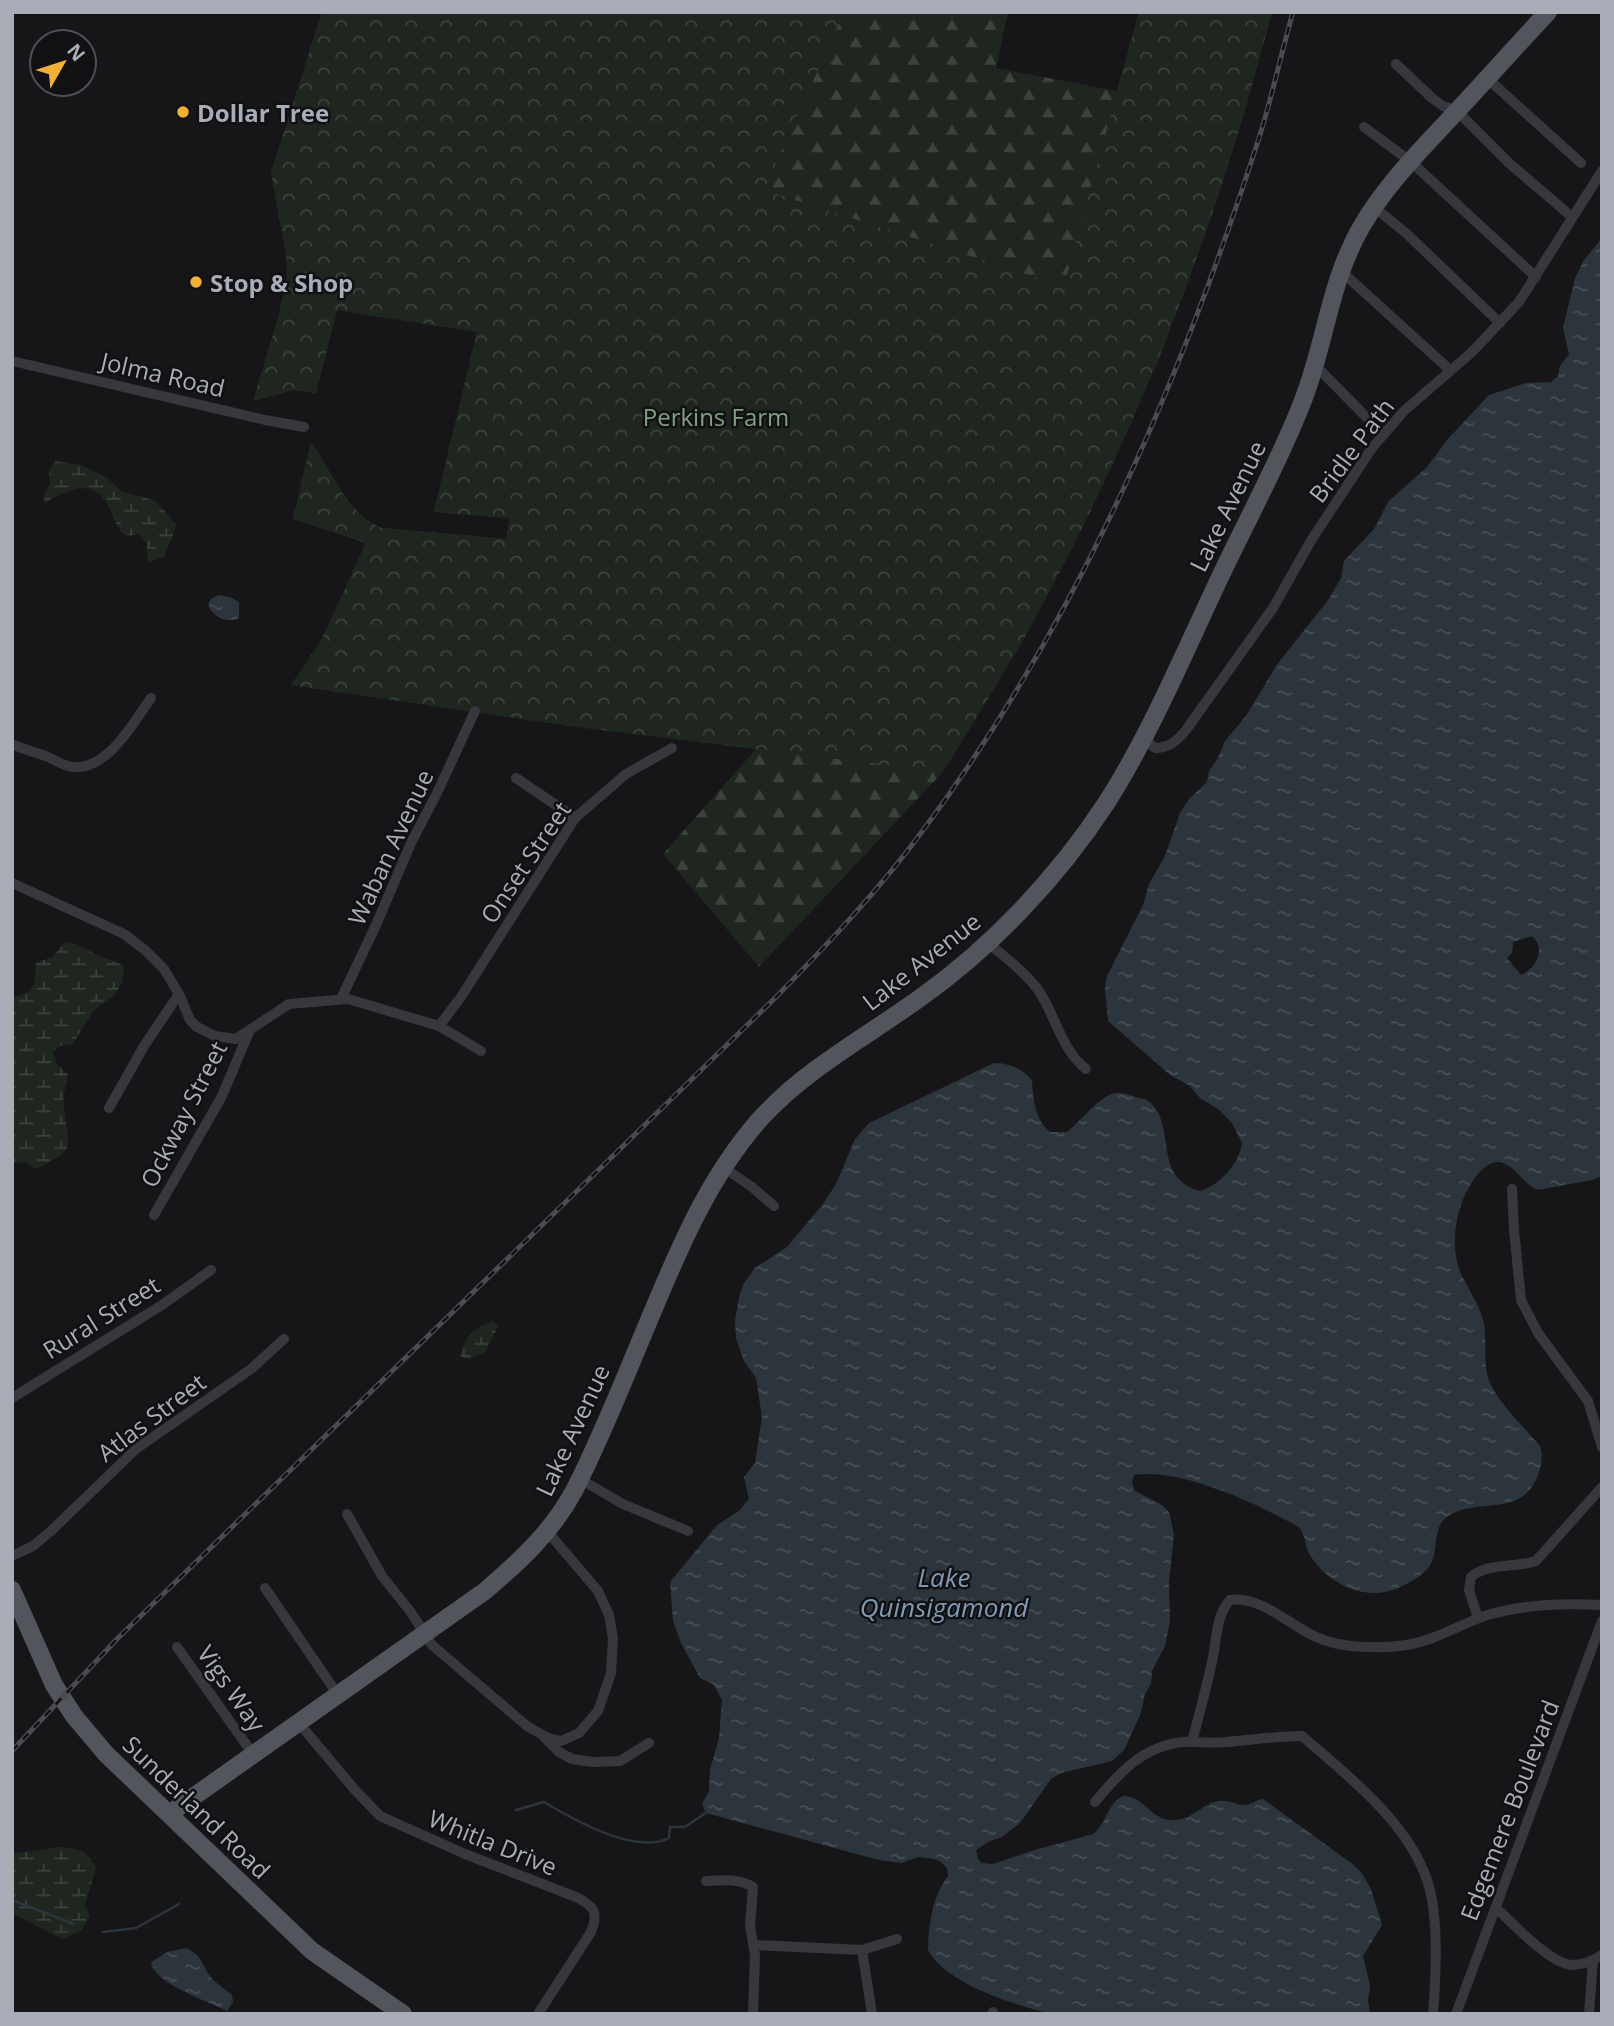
<svg xmlns="http://www.w3.org/2000/svg" width="1614" height="2026" font-family="'Open Sans',sans-serif">
  <style>
    .forest { fill: url(#forest-firs) }
    .wetland { fill: url(#wetland-marsh) }
    .park { fill: url(#park-crowns) }
    .water { fill: url(#water-ripples); fill-rule: evenodd }
    .lines { fill: none; stroke-linecap: round; stroke-linejoin: round }
    .stream { stroke: #2c353c; stroke-width: 2.5 }
    .street { stroke: #37383d; stroke-width: 10 }
    .primary { stroke: #53555c; stroke-width: 18 }
    .rail-casing { stroke: #4a4c52; stroke-width: 5 }
    .rail { stroke: #111113; stroke-width: 2.5; stroke-dasharray: 8; stroke-linecap: butt }
    .poi-dot { fill: #f2b134; stroke: #111113; stroke-width: 2.5 }
    .labels { text-anchor: middle; dominant-baseline: central; stroke-width: 5; stroke-linejoin: round; paint-order: stroke }
    .poi-label { font-size: 24px; font-weight: bold; fill: #a8adb8; stroke: #111113; text-anchor: start }
    .street-label { font-size: 24px; fill: #a8adb8; stroke: #111113 }
    .park-label { font-size: 24px; fill: #7fa381; stroke: #111113 }
    .water-label { font-size: 26px; font-style: italic; fill: #7f9bb3; stroke: #111113 }
  </style>
  <defs>
    <pattern id="forest-firs" width="22" height="20" patternUnits="userSpaceOnUse" patternTransform="scale(1.75)"><rect width="22" height="20" fill="#1e261f"/><path d="M5 1l3.5 6h-7zM16 11l3.5 6h-7z" fill="#3c433d"/></pattern>
    <pattern id="wetland-marsh" width="20" height="14" patternUnits="userSpaceOnUse" patternTransform="scale(1.75)"><rect width="20" height="14" fill="#1e261f"/><path d="M1 5h8M5 5V1M11 12h8M15 12V8" fill="none" stroke="#3c433d"/></pattern>
    <pattern id="park-crowns" width="20" height="18" patternUnits="userSpaceOnUse" patternTransform="scale(1.75)"><rect width="20" height="18" fill="#1e261f"/><path d="M2 6a3 3 0 1 1 6 0M12 15a3 3 0 1 1 6 0" fill="none" stroke="#3c433d"/></pattern>
    <pattern id="water-ripples" width="26" height="14" patternUnits="userSpaceOnUse" patternTransform="scale(1.75)"><rect width="26" height="14" fill="#2c353c"/><path d="M2 4q2-2 4 0t4 0M15 11q2-2 4 0t4 0" fill="none" stroke="#485056"/></pattern>
  </defs>
  <rect width="100%" height="100%" fill="#161618"/>
  <path class="forest" d="M322,12H1008L996,68L1117,91L1139,12H1272L1214,209L1161,354L1093,506L1021,643L943,772L759,967L663,854L756,749L563,725L291,685L321,641L366,543L293,519L311,442C333,472 346,513 382,528L507,539L509,518L434,512L477,332L337,310L316,393L293,390L253,401L278,318L287,278L286,254L271,173Z"/>
  <g class="wetland">
    <path d="M55,461L81,465L106,477L121,491L156,501L176,524C174,537 168,544 164,557L148,562L146,542L138,534C134,535 130,536 127,535C119,533 117,525 114,518C98,477 77,485 44,503L45,491L50,484L49,472Z"/>
    <path d="M65,942C80,943 84,949 97,955C106,960 115,960 124,966L122,982L114,996L94,1010L73,1044L60,1046L53,1052L56,1063L68,1075C66,1085 62,1098 64,1108C69,1150 78,1147 36,1169L25,1162L15,1163L12,1167V997C35,995 36,982 35,963L53,957Z"/>
    <path d="M493,1321L498,1327L485,1352L468,1359L460,1356C466,1335 473,1328 493,1321Z"/>
    <path d="M60,1847C80,1849 86,1849 96,1868L85,1905L90,1916L82,1930L62,1939L12,1913V1854Z"/>
  </g>
  <path class="park" d="M322,12H844L764,190L1064,286L1139,12H1272C1221,211 1149,403 1053,585C1020,649 981,710 943,772L585,728L291,685L321,641L366,543L293,519L311,442C333,472 345,513 382,528L507,539L509,518L434,512L477,332L337,310L316,393L293,390L253,401L278,318L287,278L286,254L271,173Z"/>
  <g class="water">
    <path d="M1602,238V1176L1592,1180L1538,1190C1524,1185 1515,1165 1500,1162C1488,1161 1480,1171 1474,1179C1456,1204 1448,1247 1462,1276C1470,1292 1480,1306 1484,1324C1487,1341 1483,1369 1490,1383C1501,1406 1523,1426 1540,1446C1543,1454 1542,1463 1539,1472C1524,1520 1478,1496 1448,1516C1433,1526 1438,1546 1432,1561C1428,1573 1411,1582 1400,1587C1368,1603 1330,1585 1311,1557C1305,1548 1306,1536 1299,1527C1256,1504 1183,1468 1134,1475L1132,1483L1135,1491L1162,1505L1169,1512L1174,1534L1169,1582L1170,1621L1165,1646L1152,1671L1151,1684L1145,1694L1141,1713L1124,1750L1112,1761L1061,1773L1051,1779L1020,1823L1002,1837L990,1841L976,1850L978,1859L982,1863L993,1864L1031,1851L1093,1834C1107,1824 1107,1803 1123,1796C1146,1796 1150,1822 1175,1820C1193,1820 1203,1802 1220,1801C1227,1800 1235,1804 1242,1805C1250,1806 1255,1800 1263,1799L1351,1863L1362,1873L1371,1889L1382,1925L1363,1956L1370,1985L1368,2001L1370,2014H1053C1017,2006 946,1984 928,1950C929,1923 932,1897 948,1876L947,1868L941,1862L934,1859L918,1857L901,1863L879,1860L706,1813L702,1804L709,1791L710,1770L719,1738L722,1700L714,1685L700,1678L681,1643L673,1621L670,1582L717,1525L739,1511L749,1499L744,1477L755,1463L762,1417L756,1378L744,1361L736,1338L735,1321L739,1297L743,1285L755,1268L787,1247L823,1204L836,1184L855,1139L869,1123L994,1063C1009,1063 1021,1068 1032,1080C1033,1099 1035,1120 1050,1132H1067C1079,1123 1103,1092 1117,1093C1127,1093 1135,1098 1145,1099C1180,1120 1149,1177 1200,1191C1220,1185 1239,1164 1242,1143L1232,1123L1218,1109L1200,1098L1190,1086L1170,1075L1108,1021L1105,988L1107,976L1143,905L1149,884L1165,856L1180,813L1189,799L1207,782L1209,771L1218,758L1225,741L1246,716L1276,666L1328,600L1341,578L1344,561L1374,529L1388,502L1427,467L1448,439L1489,395L1526,383L1551,382L1558,376L1560,366L1569,354L1563,328L1575,278L1584,260ZM1532,936C1546,949 1537,967 1521,975L1507,958L1512,953L1513,942Z"/>
    <path d="M218,595L230,597L239,602V618C226,624 213,617 208,604L211,599Z"/>
    <path d="M186,1948C203,1956 201,1963 209,1975C215,1983 225,1989 232,1995L233,2002L227,2011C209,2001 153,1984 151,1962L168,1952Z"/>
  </g>
  <g class="lines">
    <g class="stream">
      <path d="M516,1810L544,1802C574,1820 635,1855 669,1838L670,1827H685L707,1812"/>
      <polyline points="12,1900 74,1924"/>
      <polyline points="103,1932 136,1928 179,1904"/>
    </g>
    <g class="street">
      <polyline points="1396,64 1432,98 1443,106 1457,111 1509,163 1572,217"/>
      <polyline points="1487,78 1581,163"/>
      <polyline points="1364,127 1410,161 1536,277"/>
      <polyline points="1374,207 1407,234 1500,323"/>
      <polyline points="1341,271 1450,370"/>
      <polyline points="12,361 265,420 304,427"/>
      <polyline points="1315,365 1383,434"/>
      <path d="M1143,738L1155,748C1169,748 1178,740 1186,730L1273,608L1312,539L1372,448L1404,411L1472,352L1519,302L1602,171"/>
      <path d="M12,744C24,750 36,752 48,757C57,761 63,766 73,767C107,771 134,722 151,698"/>
      <polyline points="516,778 575,818"/>
      <polyline points="12,883 124,934 145,950 164,969 179,994 190,1020 197,1027 215,1036 236,1039 289,1004 348,999 439,1026 481,1051"/>
      <path d="M988,943C1006,958 1025,972 1039,991C1056,1017 1061,1049 1086,1069"/>
      <polyline points="341,999 376,925 411,843 437,793 475,711"/>
      <polyline points="439,1026 461,997 575,818 626,774 672,748"/>
      <polyline points="109,1108 144,1046 179,994"/>
      <polyline points="723,1167 752,1187 774,1206"/>
      <polyline points="1512,1189 1514,1230 1521,1300 1538,1333 1588,1401 1602,1447"/>
      <polyline points="154,1215 222,1096 249,1032"/>
      <polyline points="12,1398 162,1305 211,1270"/>
      <polyline points="580,1479 623,1504 688,1531"/>
      <polyline points="347,1514 382,1576 410,1611 432,1645 527,1726 548,1738 561,1741 579,1733 598,1711 611,1673 613,1638 609,1615 598,1591 547,1531"/>
      <polyline points="12,1556 33,1546 51,1531 136,1449 251,1369 284,1339"/>
      <polyline points="265,1588 338,1695"/>
      <path d="M1478,1618L1469,1590L1471,1577C1488,1562 1516,1568 1536,1561L1602,1487"/>
      <polyline points="177,1647 253,1754"/>
      <path d="M298,1722L355,1790L380,1816L465,1854L576,1897C594,1906 599,1912 591,1932L538,2014"/>
      <polyline points="544,1737 559,1752 572,1759 593,1762 620,1761 649,1743"/>
      <path d="M1192,1742C1199,1715 1206,1689 1212,1662C1217,1642 1215,1616 1230,1600C1260,1596 1286,1622 1312,1635C1328,1643 1350,1647 1369,1647C1390,1648 1412,1646 1432,1638C1452,1631 1470,1620 1491,1614C1527,1604 1564,1603 1602,1605"/>
      <path d="M1095,1802C1119,1773 1143,1746 1183,1742C1197,1741 1212,1744 1226,1742C1252,1740 1277,1736 1302,1736C1348,1776 1407,1821 1427,1880C1439,1914 1436,1977 1433,2014"/>
      <path d="M706,1881C723,1880 739,1878 753,1887L750,1926L755,1955L753,2014"/>
      <path d="M1496,1908C1514,1924 1548,1962 1571,1965C1579,1965 1586,1963 1593,1960"/>
      <polyline points="754,1945 862,1950 897,1939"/>
      <polyline points="862,1950 872,2014"/>
      <polyline points="992,2014 993,2012"/>
      <polyline points="1456,2014 1602,1621"/>
      <polyline points="1589,2014 1593,1960 1602,1955"/>
    </g>
    <g class="primary">
      <polyline points="12,1590 54,1685 74,1716 106,1754 312,1951 403,2014"/>
      <path d="M169,1814L485,1591C520,1561 553,1531 575,1489C605,1430 629,1367 655,1306C683,1239 712,1173 761,1118C807,1068 866,1037 920,998C993,946 1058,877 1107,802C1152,731 1185,651 1221,575C1248,518 1279,462 1302,403C1326,343 1329,281 1363,224C1388,182 1423,148 1456,112C1487,79 1517,45 1548,12"/>
    </g>
    <g class="rail-casing">
      <path id="rail" d="M12,1751L117,1639L774,999C827,945 879,890 924,829C1076,624 1181,381 1259,138C1272,97 1281,54 1293,12"/>
    </g>
    <use href="#rail" class="rail"/>
  </g>
  <g class="poi-dot">
    <circle cx="183" cy="112" r="7"/>
    <circle cx="196" cy="282" r="7"/>
  </g>
  <g class="labels">
    <g class="poi-label">
      <text x="197" y="112">Dollar Tree</text>
      <text x="210" y="282">Stop &amp; Shop</text>
    </g>
    <g class="street-label">
      <text transform="translate(163 374) rotate(13)">Jolma Road</text>
      <text transform="translate(1351 450) rotate(-53)">Bridle Path</text>
      <text transform="translate(1227 506) rotate(-64)">Lake Avenue</text>
      <text transform="translate(390 847) rotate(-65)">Waban Avenue</text>
      <text transform="translate(525 862) rotate(-56)">Onset Street</text>
      <text transform="translate(921 961) rotate(-38)">Lake Avenue</text>
      <text transform="translate(183 1114) rotate(-63)">Ockway Street</text>
      <text transform="translate(101 1317) rotate(-32)">Rural Street</text>
      <text transform="translate(151 1417) rotate(-37)">Atlas Street</text>
      <text transform="translate(572 1430) rotate(-65)">Lake Avenue</text>
      <text transform="translate(232 1688) rotate(55)">Vigs Way</text>
      <text transform="translate(197 1807) rotate(44)">Sunderland Road</text>
      <text transform="translate(1509 1810) rotate(-69)">Edgemere Boulevard</text>
      <text transform="translate(493 1842) rotate(22)">Whitla Drive</text>
    </g>
    <g class="park-label">
      <text x="716" y="416">Perkins Farm</text>
    </g>
    <g class="water-label">
      <text x="944" y="1577">Lake<tspan x="944" dy="30">Quinsigamond</tspan></text>
    </g>
  </g>
  <rect width="1614" height="2026" fill="none" stroke="#a8adb8" stroke-width="28"/>
  <g transform="translate(63 63) rotate(51)"><circle r="33" fill="#111113" stroke="#4d4f55" stroke-width="2"/>
  <path d="M0-5L12 26L0 18L-12 26Z" fill="#f2b134"/>
  <text y="-10" font-size="19" font-weight="bold" text-anchor="middle" fill="#a8adb8">N</text>
  </g>
</svg>
